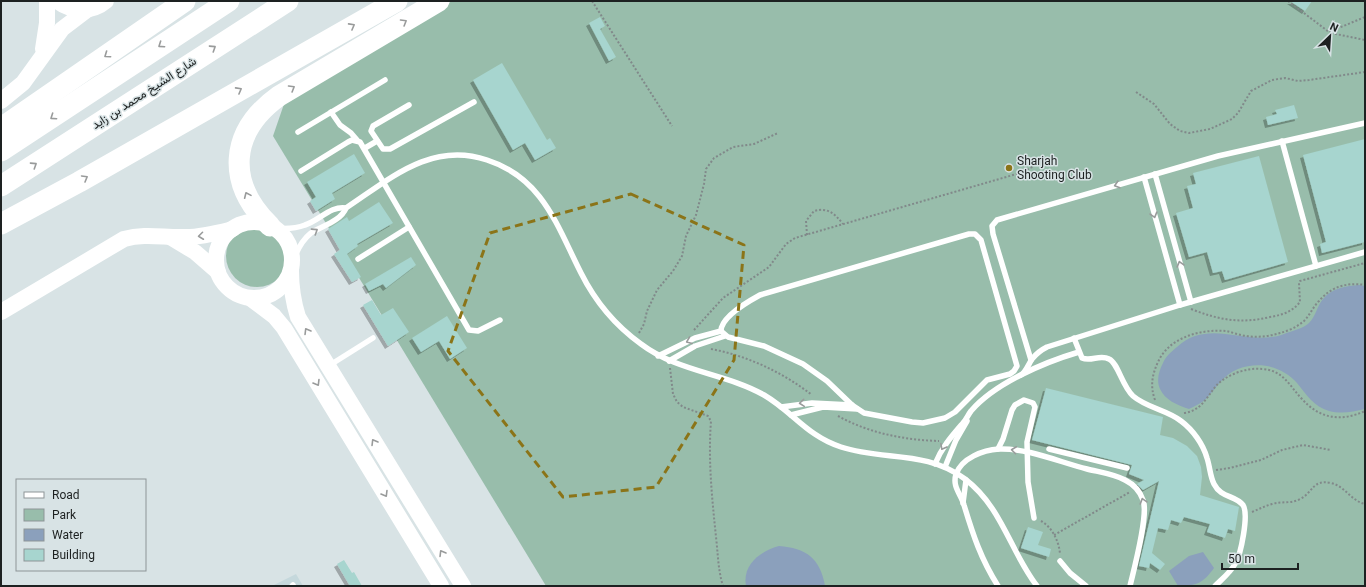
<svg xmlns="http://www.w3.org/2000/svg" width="1366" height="587" font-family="Roboto,Vazirmatn,sans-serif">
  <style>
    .built { fill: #c5d8dc }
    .green { fill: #98bdab }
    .water { fill: #8ba0bc }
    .building { fill: #a7d5cf; filter: url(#shadow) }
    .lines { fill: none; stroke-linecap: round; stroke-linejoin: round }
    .path { stroke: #81898a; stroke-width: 2; stroke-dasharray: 2 2; stroke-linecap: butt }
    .lane { stroke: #fff; stroke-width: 5.5 }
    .secondary { stroke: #fff; stroke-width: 16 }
    .highway { stroke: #fff; stroke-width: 21 }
    .oneway { stroke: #999b9b }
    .marked { fill: none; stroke: #8b7418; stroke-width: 3; stroke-dasharray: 8 5; stroke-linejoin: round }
    .poi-dot { fill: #8b7418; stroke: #d8e3e5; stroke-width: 1.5 }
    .labels { text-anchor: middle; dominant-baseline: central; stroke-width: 3; stroke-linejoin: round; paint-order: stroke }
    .street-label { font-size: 12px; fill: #1d2121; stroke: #d8e3e5 }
    .poi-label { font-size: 12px; fill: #1d2121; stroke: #d8e3e5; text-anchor: start }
  </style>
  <defs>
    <filter id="shadow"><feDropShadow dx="-3" dy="3" stdDeviation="0" flood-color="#0004"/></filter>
  </defs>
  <rect width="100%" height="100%" fill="#d8e3e5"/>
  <polygon class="built" points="296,574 303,586 272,586"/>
  <g class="green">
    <polygon points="452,1 1365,1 1365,586 546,586 273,136 284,104"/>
    <circle cx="257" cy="256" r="31"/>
  </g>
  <g class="water">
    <path d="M1359,285L1365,286V409C1353,412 1341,414 1329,411C1314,407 1306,394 1297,383C1282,366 1259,361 1238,369C1223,375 1217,387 1207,398C1202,403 1195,406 1189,409C1177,405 1165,400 1160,389C1156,380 1159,371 1163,363C1166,356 1171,352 1177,347C1210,317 1247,348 1284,334C1292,331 1304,328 1309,323C1316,316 1317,306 1323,299C1332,288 1346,286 1359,285Z"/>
    <path d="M779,546C806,548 820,558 825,586H746C742,564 761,551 779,546Z"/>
    <path d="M1203,552L1214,568C1203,583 1197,586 1178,586L1169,571L1189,556Z"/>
  </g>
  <g class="building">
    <polygon points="1290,1 1312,1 1305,11"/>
    <polygon points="600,17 605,26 600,29 616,57 609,61 589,23"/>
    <polygon points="502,63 547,140 550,138 556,148 535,160 525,143 513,150 473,80"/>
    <polygon points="1294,105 1298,118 1268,125 1266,117 1277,114 1275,110"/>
    <polygon points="1365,139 1365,242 1322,253 1320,244 1326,242 1303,155"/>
    <polygon points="354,154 365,173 332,193 335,199 316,211 310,201 316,197 307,182"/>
    <polygon points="1259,156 1288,262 1225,280 1222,271 1213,273 1207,252 1189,257 1176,213 1193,208 1187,186 1196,184 1193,173"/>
    <polygon points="379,202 393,223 357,244 358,246 347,254 361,277 352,282 334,254 340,250 328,229 347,217 349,221"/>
    <polygon points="411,257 416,265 386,288 383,284 369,291 365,284"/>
    <polygon points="372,300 381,315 393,308 409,332 388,346 363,305"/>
    <polygon points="447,316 467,348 450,359 439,341 421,352 412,338"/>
    <polygon points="1046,388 1163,417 1160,435 1173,438 1187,446 1197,456 1201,467 1202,477 1200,495 1239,507 1235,531 1228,529 1225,538 1207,532 1210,524 1184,517 1181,523 1171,520 1168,530 1158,528 1152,553 1165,564 1160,570 1150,563 1149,568 1139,566 1159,481 1143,490 1137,484 1144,480 1129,474 1132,465 1032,440"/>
    <polygon points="1028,527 1043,532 1038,545 1051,549 1049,557 1021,548"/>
    <polygon points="344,560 352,573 354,572 362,586 350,586 337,564"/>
  </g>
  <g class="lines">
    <g class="path">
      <polyline points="592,1 672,126"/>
      <polyline points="1288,1 1329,32 1365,17"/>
      <polyline points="1331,33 1365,40"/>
      <polyline points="1136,92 1154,104 1170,124 1180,131 1189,133 1210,129 1232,119 1238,113 1251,91 1272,80 1285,78 1298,81 1309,80 1365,72"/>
      <path d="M807,235L806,221L814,211C828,207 835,214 843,224"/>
      <path d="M1191,309C1219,320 1241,324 1270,317C1282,315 1292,312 1300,302L1299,283L1300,281L1365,263"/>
      <polyline points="694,330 723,298 769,267 786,244 795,238 1020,173 1032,167 1042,159"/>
      <polyline points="639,333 644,324 647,311 657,290 673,271 682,256 686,236 696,215 704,184 706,169 714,158 733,147 754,144 778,133"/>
      <path d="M711,349C748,356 782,372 812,395"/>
      <path d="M670,368L673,394L677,402L683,407L708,416L711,421C708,460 712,498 716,537C718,554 718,570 723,586"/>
      <path d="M1155,400C1150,386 1152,375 1158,362C1169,337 1201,329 1226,331C1231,332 1236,334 1241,335C1254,338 1267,337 1280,333C1288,331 1297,327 1304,321C1310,315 1313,307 1319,301C1331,287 1346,282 1365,285"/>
      <path d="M1184,413C1200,411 1206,399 1215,387C1225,375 1247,367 1262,369C1284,370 1290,387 1302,399C1320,419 1341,422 1365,411"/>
      <path d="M838,416C869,433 904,440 939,441"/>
      <polyline points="1216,470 1230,468 1261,460 1282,450 1303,445 1331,450"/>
      <path d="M1252,512C1259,509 1265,506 1272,504C1282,501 1291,504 1300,499C1313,493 1312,479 1331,483C1345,486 1351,501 1365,504"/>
      <path d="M1041,521C1052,527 1059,541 1060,554"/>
      <polyline points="1054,535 1130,492"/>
    </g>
    <g class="lane">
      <polyline points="409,105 373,126 371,131 383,149 390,149 474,102"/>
      <polyline points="331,112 340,125 351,133 357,140"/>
      <polyline points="298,132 385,80"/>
      <polyline points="1282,141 1316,266"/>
      <polyline points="365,148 377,141"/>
      <polyline points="301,171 348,142 352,140 360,142 469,330 478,331 500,320"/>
      <polyline points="1155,174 1191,302"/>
      <polyline points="1144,177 1180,305"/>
      <path d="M274,228C285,229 295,229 305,225C318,221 332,205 346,208"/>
      <path d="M969,234H975L981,240L1017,366L1014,371L1010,374L987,380L955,412L945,418L923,423L912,422L864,413L852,405L827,381L803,364L764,346L728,337L721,331C721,317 749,301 760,295Z"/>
      <polyline points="358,259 409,227"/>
      <path d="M293,261C297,250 302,240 311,233C322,226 341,221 346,208C390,179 431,141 487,160C543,178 557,226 581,273C595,301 616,326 641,344C678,372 725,373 764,395C793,412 807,436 841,447C884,461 926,450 965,479C1002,507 1010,551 1037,586"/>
      <path d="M1074,338L1082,358C1091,362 1100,354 1109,359C1118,363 1122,386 1133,396C1147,408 1167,410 1181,421C1193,430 1203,444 1207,458C1210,467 1210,476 1214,484C1221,498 1235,495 1243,505C1249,514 1241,555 1235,564C1230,573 1222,579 1215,586"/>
      <polyline points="658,356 695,338 721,331"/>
      <polyline points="1031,360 993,234 992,226 997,220 1218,156 1365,123"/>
      <polyline points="669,361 695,346 725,336"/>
      <polyline points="330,365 373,338"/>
      <path d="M1021,375C1026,372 1028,365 1032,359C1036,354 1041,350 1047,347L1180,305L1365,252"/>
      <polyline points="781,407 812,403 852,405"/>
      <polyline points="791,415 823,407 857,409"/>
      <polyline points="998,449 1003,439 1012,410 1015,405 1024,400 1033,403 1035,407 1027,442 1028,482 1034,518"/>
      <polyline points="1049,449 1127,468"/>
      <path d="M935,464C942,447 951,437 963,423C966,420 968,415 971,411C995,383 1045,362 1079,352"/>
      <polyline points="945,467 956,440 967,421"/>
      <polyline points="963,503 966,480"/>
      <polyline points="1060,561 1070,573 1086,586"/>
      <polyline points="292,586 293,585"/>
      <path d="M998,586C981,559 973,535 964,505C961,494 952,487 956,474C962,458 983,450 999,449C1028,448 1059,462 1087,469C1099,472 1114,474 1125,480C1133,484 1140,491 1143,500C1149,514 1134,569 1130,586"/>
    </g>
    <g class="secondary">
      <path d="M57,1C72,12 92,13 106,1"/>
      <polyline points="43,49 47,23 47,1"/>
      <polyline points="1,101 23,83 62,29 87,10"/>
      <circle cx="254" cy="260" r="38"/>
      <polyline points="170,237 195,252 218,272"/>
      <path d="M291,271C291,287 293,301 298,317L463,586"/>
      <polyline points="250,298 274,316 284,328 441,586"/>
      <path d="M1,312L124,239C146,233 164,238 186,237C202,237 217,233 233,229"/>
    </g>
    <g class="highway">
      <polyline points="1,128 185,1"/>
      <polyline points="1,151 229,1"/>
      <polyline points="1,186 288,1"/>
      <polyline points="1,224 79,182 397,1"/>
      <path d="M270,226C226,183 229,132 279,96L439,1"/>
    </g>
  </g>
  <defs><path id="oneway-chevron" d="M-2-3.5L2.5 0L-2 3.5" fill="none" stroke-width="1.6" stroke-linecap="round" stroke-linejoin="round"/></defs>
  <g class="oneway">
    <use href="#oneway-chevron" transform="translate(404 22) rotate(-31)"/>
    <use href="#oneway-chevron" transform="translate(352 26) rotate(-29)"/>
    <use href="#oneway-chevron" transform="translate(161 45) rotate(146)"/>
    <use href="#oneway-chevron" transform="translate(213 48) rotate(-33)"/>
    <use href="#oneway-chevron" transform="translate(107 55) rotate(145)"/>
    <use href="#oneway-chevron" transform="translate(292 88) rotate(-31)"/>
    <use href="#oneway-chevron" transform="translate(239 90) rotate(-29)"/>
    <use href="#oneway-chevron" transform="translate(53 117) rotate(146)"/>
    <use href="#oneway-chevron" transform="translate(34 165) rotate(-33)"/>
    <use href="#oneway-chevron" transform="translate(85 178) rotate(-30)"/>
    <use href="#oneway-chevron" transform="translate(1117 185) rotate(164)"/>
    <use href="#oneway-chevron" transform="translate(247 195) rotate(-114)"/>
    <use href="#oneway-chevron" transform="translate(1154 215) rotate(74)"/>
    <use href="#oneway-chevron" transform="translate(315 231) rotate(-33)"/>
    <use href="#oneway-chevron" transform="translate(201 236) rotate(173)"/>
    <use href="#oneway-chevron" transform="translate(1180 264) rotate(-106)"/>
    <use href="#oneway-chevron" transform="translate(307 331) rotate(-121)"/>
    <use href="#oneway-chevron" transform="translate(689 341) rotate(159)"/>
    <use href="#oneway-chevron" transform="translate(317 383) rotate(59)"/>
    <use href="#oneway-chevron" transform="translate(802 403) rotate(175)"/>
    <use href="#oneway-chevron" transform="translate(374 442) rotate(-121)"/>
    <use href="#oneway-chevron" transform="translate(943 447) rotate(119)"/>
    <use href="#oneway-chevron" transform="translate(1014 450) rotate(-173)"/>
    <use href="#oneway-chevron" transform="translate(385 494) rotate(59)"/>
    <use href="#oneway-chevron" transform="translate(1143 501) rotate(-107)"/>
    <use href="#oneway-chevron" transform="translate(442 553) rotate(-121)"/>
  </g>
  <path class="marked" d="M631,194L744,245L734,360L656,487L563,497L448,351L490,233Z"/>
  <circle class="poi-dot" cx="1009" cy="168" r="4"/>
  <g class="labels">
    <g class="street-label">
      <text transform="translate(144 93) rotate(-33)">شارع الشيخ محمد بن زايد</text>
    </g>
    <g class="poi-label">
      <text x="1017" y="161">Sharjah<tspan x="1017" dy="14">Shooting Club</tspan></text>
    </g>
  </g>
  <rect width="1366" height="587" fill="none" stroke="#1d2121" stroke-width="4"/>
  <rect x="16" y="479" width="130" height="92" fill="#d8e3e5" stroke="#8d9597"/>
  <rect x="24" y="492" width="20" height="6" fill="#ffffff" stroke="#8d9597"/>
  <text x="52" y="499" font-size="12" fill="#1d2121">Road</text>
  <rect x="24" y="509" width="20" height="12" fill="#98bdab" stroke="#8d9597"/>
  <text x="52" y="519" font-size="12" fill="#1d2121">Park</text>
  <rect x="24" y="529" width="20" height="12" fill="#8ba0bc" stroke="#8d9597"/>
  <text x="52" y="539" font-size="12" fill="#1d2121">Water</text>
  <rect x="24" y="549" width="20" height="12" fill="#a7d5cf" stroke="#8d9597"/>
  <text x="52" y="559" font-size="12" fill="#1d2121">Building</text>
  <g transform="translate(1330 36) rotate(25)" stroke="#d8e3e5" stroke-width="3" paint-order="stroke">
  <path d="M0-3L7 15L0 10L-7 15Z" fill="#1d2121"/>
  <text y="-6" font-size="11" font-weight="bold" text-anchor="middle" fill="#1d2121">N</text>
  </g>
  <path d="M1222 563v6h76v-6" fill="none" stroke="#1d2121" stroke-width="2"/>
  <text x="1228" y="563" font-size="12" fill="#1d2121" stroke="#d8e3e5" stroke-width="3" paint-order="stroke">50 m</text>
</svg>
